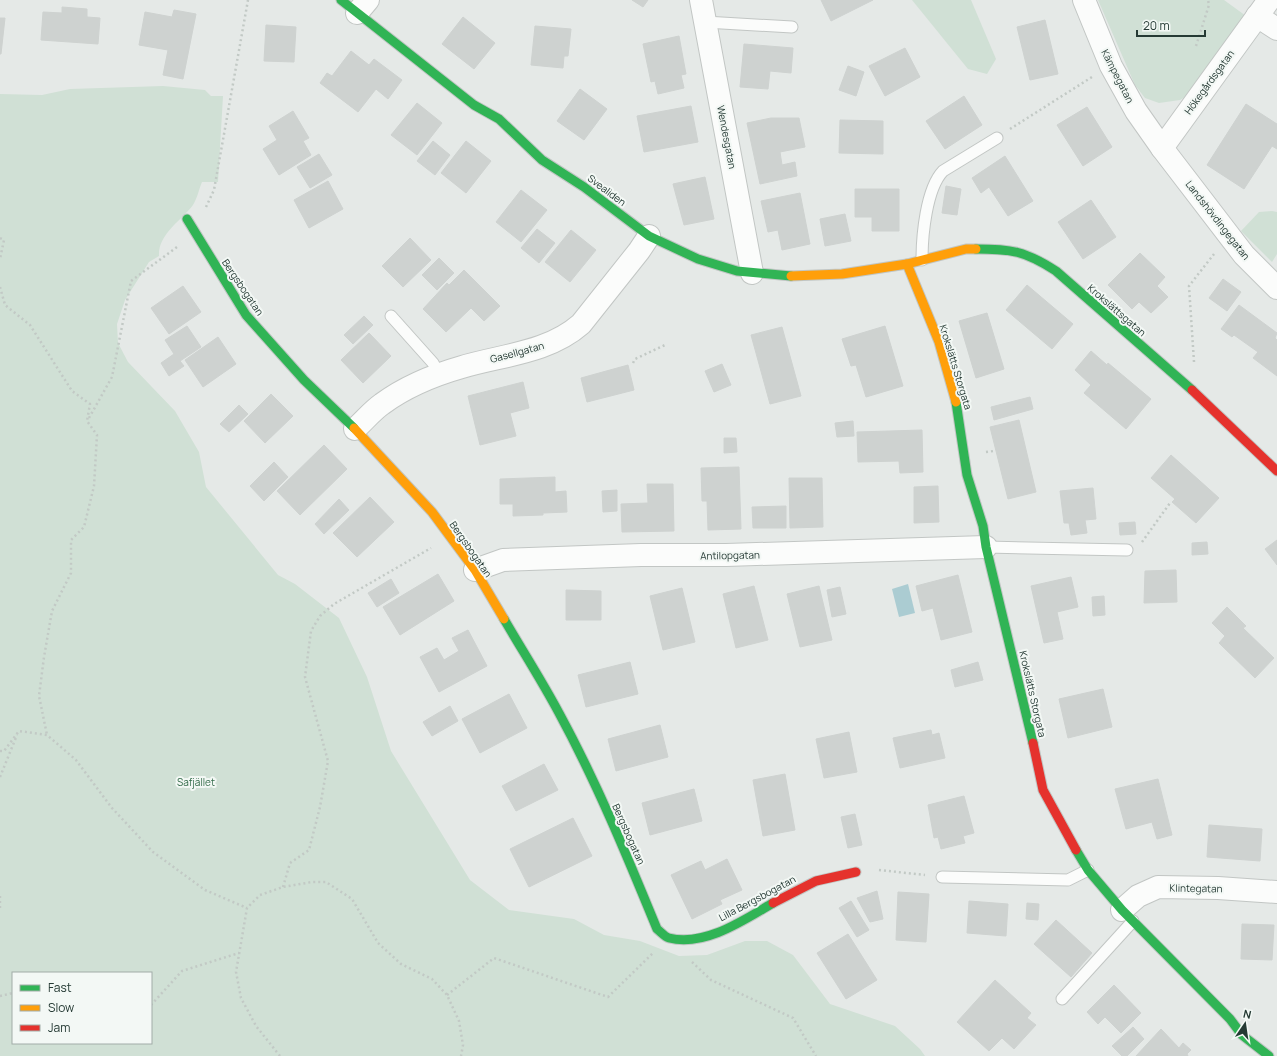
<svg xmlns="http://www.w3.org/2000/svg" width="1277" height="1056" font-family="Manrope,sans-serif">
  <style>
    .green { fill: #d0e0d5; fill-rule: evenodd }
    .water { fill: #abccd2 }
    .building { fill: #ced2d0; stroke: #ced2d0 }
    .lines { fill: none; stroke-linecap: round; stroke-linejoin: round }
    .lane-casing { stroke: #c2c6c4; stroke-width: 13 }
    .street-casing { stroke: #c2c6c4; stroke-width: 24 }
    .fast-casing { stroke: #c1c6c4; stroke-width: 11 }
    .slow-casing { stroke: #c1c6c4; stroke-width: 11 }
    .jam-casing { stroke: #c1c6c4; stroke-width: 11 }
    .path { stroke: #c2c9c5; stroke-width: 2.5; stroke-dasharray: 2 3; stroke-linecap: butt }
    .lane { stroke: #fbfcfb; stroke-width: 11 }
    .street { stroke: #fbfcfb; stroke-width: 22 }
    .fast { stroke: #30b455; stroke-width: 9 }
    .slow { stroke: #ff9f0a; stroke-width: 9 }
    .jam { stroke: #e5322d; stroke-width: 9 }
    .labels { text-anchor: middle; dominant-baseline: central; stroke-width: 4; stroke-linejoin: round; paint-order: stroke }
    .street-label { font-size: 10px; fill: #253a34; stroke: #f3f8f5 }
    .park-label { font-size: 10px; fill: #346c4a; stroke: #f3f8f5 }
  </style>
  <rect width="100%" height="100%" fill="#e5e9e7"/>
  <g class="green">
    <polygon points="912,0 971,0 996,59 987,74 968,69"/>
    <polygon points="1098,0 1224,0 1246,16 1197,90 1180,100 1159,103 1145,98 1135,85"/>
    <path d="M163,86L205,90L211,96H223L218,182H202C199,189 197,199 193,205C181,221 158,234 159,256L149,262L125,300L117,324L118,343L128,362L175,411L199,452L206,487L278,575L295,584L339,618L367,677L391,751L470,880L509,910L574,919L604,935L640,941L679,956L707,955L745,941H767L793,955L830,1004L895,1026L920,1049L925,1056H0V94L42,95L70,89ZM13,973H151V1043H13Z"/>
    <polygon points="1272,211 1277,212 1277,254 1272,262 1241,231 1259,212"/>
  </g>
  <polygon class="water" points="908,584 915,613 899,617 892,589"/>
  <g class="building">
    <polygon points="632,0 648,0 643,7"/>
    <polygon points="821,0 873,0 831,21"/>
    <polygon points="62,7 87,9 87,17 100,18 98,44 41,40 43,12 62,13"/>
    <polygon points="174,10 196,14 183,79 163,75 168,50 139,45 145,12 172,17"/>
    <polygon points="463,17 495,43 474,69 442,44"/>
    <polygon points="0,18 5,18 1,54 0,54"/>
    <polygon points="1045,20 1058,74 1030,80 1017,27"/>
    <polygon points="266,25 296,27 294,62 264,61"/>
    <polygon points="535,26 571,29 568,56 564,56 563,68 531,65"/>
    <polygon points="679,36 686,74 681,75 684,88 658,94 655,81 651,82 643,44"/>
    <polygon points="744,44 793,48 791,73 770,71 768,89 740,87"/>
    <polygon points="905,48 920,77 885,96 869,66"/>
    <polygon points="351,51 369,65 374,59 402,80 388,99 376,89 358,112 320,83 327,73 332,76"/>
    <polygon points="848,66 864,72 856,96 839,90"/>
    <polygon points="580,89 607,109 584,140 557,121"/>
    <polygon points="964,96 982,125 945,149 926,121"/>
    <polygon points="417,103 442,123 417,155 391,135"/>
    <polygon points="1246,104 1277,124 1277,149 1272,146 1244,189 1207,165"/>
    <polygon points="691,106 698,142 644,152 637,116"/>
    <polygon points="1087,107 1112,147 1083,166 1057,125"/>
    <polygon points="293,111 309,138 303,141 311,155 279,175 263,149 277,140 269,126"/>
    <polygon points="771,118 799,118 805,147 780,152 782,165 795,162 797,176 760,184 747,123"/>
    <polygon points="840,120 883,121 883,154 839,153"/>
    <polygon points="433,141 450,155 435,175 417,161"/>
    <polygon points="466,141 491,161 466,193 441,173"/>
    <polygon points="319,154 332,175 310,188 297,167"/>
    <polygon points="1005,156 1033,201 1008,216 989,187 981,193 972,178"/>
    <polygon points="705,177 714,219 684,225 673,184"/>
    <polygon points="328,181 343,209 309,228 294,200"/>
    <polygon points="946,186 961,189 957,215 942,213"/>
    <polygon points="855,189 899,189 899,231 872,231 872,217 855,217"/>
    <polygon points="521,190 547,210 521,242 496,222"/>
    <polygon points="800,193 810,244 782,250 778,230 768,232 761,201"/>
    <polygon points="1091,200 1116,237 1083,259 1058,222"/>
    <polygon points="845,214 851,241 825,246 820,219"/>
    <polygon points="537,229 555,243 539,263 521,248"/>
    <polygon points="571,230 596,250 570,282 545,262"/>
    <polygon points="410,238 431,260 403,287 382,266"/>
    <polygon points="1140,253 1165,277 1157,286 1168,297 1151,313 1139,302 1132,309 1108,285"/>
    <polygon points="439,258 454,273 437,290 422,275"/>
    <polygon points="464,270 500,306 484,321 471,308 446,332 423,309 447,283 449,285"/>
    <polygon points="1223,279 1241,292 1227,311 1209,298"/>
    <polygon points="1027,285 1073,324 1052,349 1006,310"/>
    <polygon points="183,286 201,312 169,334 151,308"/>
    <polygon points="1239,305 1277,333 1275,338 1277,340 1277,376 1253,358 1258,352 1234,335 1232,337 1221,329"/>
    <polygon points="987,313 1004,369 976,378 959,321"/>
    <polygon points="364,316 373,325 353,344 344,335"/>
    <polygon points="187,326 201,347 180,361 184,366 169,376 161,363 174,354 165,340"/>
    <polygon points="885,326 903,386 866,397 856,365 851,366 842,339"/>
    <polygon points="782,327 801,396 770,404 751,335"/>
    <polygon points="369,333 391,356 363,383 341,360"/>
    <polygon points="218,337 236,364 203,387 185,360"/>
    <polygon points="1091,351 1107,365 1108,363 1151,399 1126,429 1084,393 1091,385 1075,370"/>
    <polygon points="722,364 731,385 714,392 705,371"/>
    <polygon points="628,365 634,390 587,402 581,378"/>
    <polygon points="523,382 529,408 510,413 516,436 480,445 468,396"/>
    <polygon points="271,394 293,416 265,443 244,421"/>
    <polygon points="1030,397 1033,409 994,420 991,407"/>
    <polygon points="239,405 248,414 229,432 220,424"/>
    <polygon points="1019,420 1036,492 1008,499 990,427"/>
    <polygon points="853,421 854,436 837,437 835,423"/>
    <polygon points="922,430 923,472 900,473 899,461 858,462 857,432"/>
    <polygon points="724,438 736,438 737,452 724,453"/>
    <polygon points="324,445 347,469 300,515 277,491"/>
    <polygon points="1171,455 1219,498 1196,523 1172,502 1175,499 1151,478"/>
    <polygon points="274,462 288,477 264,501 250,486"/>
    <polygon points="739,467 741,529 708,530 707,501 702,501 701,468"/>
    <polygon points="555,477 555,492 566,491 567,512 543,513 543,515 513,516 513,504 500,504 500,479"/>
    <polygon points="789,478 822,478 823,527 790,528"/>
    <polygon points="647,484 673,484 674,531 622,532 621,504 648,503"/>
    <polygon points="938,486 939,522 914,523 914,487"/>
    <polygon points="1093,488 1096,519 1085,520 1087,533 1071,535 1069,523 1064,523 1060,491"/>
    <polygon points="617,490 617,511 603,512 602,491"/>
    <polygon points="370,497 394,522 357,557 333,533"/>
    <polygon points="339,499 349,510 324,534 315,524"/>
    <polygon points="786,506 786,528 753,528 752,507"/>
    <polygon points="1135,522 1136,534 1120,535 1119,523"/>
    <polygon points="1277,540 1277,565 1265,549"/>
    <polygon points="1207,542 1208,554 1192,555 1192,543"/>
    <polygon points="1176,570 1177,602 1144,603 1145,571"/>
    <polygon points="438,574 454,601 400,635 383,607"/>
    <polygon points="958,575 972,632 941,640 933,608 922,611 916,586"/>
    <polygon points="1071,577 1078,607 1057,612 1063,639 1044,643 1031,586"/>
    <polygon points="391,579 399,593 377,607 368,593"/>
    <polygon points="754,586 768,640 736,648 723,594"/>
    <polygon points="819,586 832,640 800,647 787,594"/>
    <polygon points="840,587 846,614 832,617 827,590"/>
    <polygon points="682,588 695,642 663,650 650,596"/>
    <polygon points="566,590 601,591 601,620 566,620"/>
    <polygon points="1104,596 1105,615 1093,616 1092,597"/>
    <polygon points="1227,607 1246,626 1243,628 1274,658 1255,678 1219,643 1225,636 1212,623"/>
    <polygon points="468,630 487,666 439,692 420,657 437,648 444,660 459,651 452,638"/>
    <polygon points="630,662 638,694 586,707 578,675"/>
    <polygon points="978,662 983,680 955,687 951,670"/>
    <polygon points="1103,689 1112,727 1068,738 1059,699"/>
    <polygon points="509,694 527,728 480,753 462,719"/>
    <polygon points="450,706 458,721 432,736 423,722"/>
    <polygon points="660,725 668,757 616,771 608,739"/>
    <polygon points="931,730 932,735 939,733 945,758 900,768 893,738"/>
    <polygon points="849,732 857,772 824,778 816,739"/>
    <polygon points="544,764 558,790 516,811 502,786"/>
    <polygon points="785,774 795,830 763,836 753,780"/>
    <polygon points="1158,779 1172,835 1157,839 1152,822 1126,829 1115,789"/>
    <polygon points="694,789 702,821 650,835 642,803"/>
    <polygon points="964,796 974,833 963,836 965,843 941,849 938,837 934,838 928,805"/>
    <polygon points="855,814 862,845 848,848 841,817"/>
    <polygon points="573,818 592,856 529,887 510,849"/>
    <polygon points="1209,825 1262,829 1260,861 1207,857"/>
    <polygon points="727,859 742,890 720,900 722,904 692,919 671,875 701,861 705,870"/>
    <polygon points="877,891 883,919 870,922 857,898"/>
    <polygon points="898,892 929,894 926,942 896,940"/>
    <polygon points="851,901 869,930 857,937 839,908"/>
    <polygon points="969,901 1008,904 1006,936 967,933"/>
    <polygon points="1027,903 1039,904 1038,920 1026,919"/>
    <polygon points="1056,920 1092,953 1071,977 1034,944"/>
    <polygon points="1242,924 1274,925 1272,960 1241,959"/>
    <polygon points="848,934 877,980 846,999 817,953"/>
    <polygon points="995,980 1031,1013 1027,1018 1036,1025 1014,1049 1002,1038 989,1051 957,1022"/>
    <polygon points="1114,985 1141,1013 1121,1033 1105,1017 1098,1024 1087,1012"/>
    <polygon points="1133,1027 1144,1039 1127,1056 1122,1056 1112,1046"/>
    <polygon points="1161,1029 1179,1048 1183,1043 1191,1050 1187,1054 1188,1056 1136,1056"/>
  </g>
  <g class="lines">
    <g class="lane-casing">
      <g id="lane">
        <polyline points="705,22 792,27"/>
        <path d="M922,260C922,236 926,189 943,171L997,138"/>
        <polyline points="391,316 433,363 439,374"/>
        <polyline points="986,547 1127,550"/>
        <polyline points="942,877 1068,880 1088,870"/>
        <polyline points="1062,999 1133,921"/>
      </g>
    </g>
    <g class="street-casing">
      <g id="street">
        <polyline points="701,0 752,273"/>
        <polyline points="1084,0 1111,66 1136,111 1162,148 1244,255 1277,288"/>
        <polyline points="357,13 368,0"/>
        <polyline points="1257,16 1277,29"/>
        <polyline points="1162,148 1269,0"/>
        <path d="M355,429C364,421 372,411 382,404C405,387 434,375 462,367C502,355 548,353 581,324L639,251L649,236"/>
        <polyline points="475,570 503,560 641,555 726,555 986,547"/>
        <polyline points="1122,910 1138,896 1158,887 1218,888 1277,892"/>
      </g>
    </g>
    <g class="fast-casing">
      <g id="fast">
        <polyline points="341,0 474,105 499,119 542,160 584,187 649,236 698,259 737,271 791,276"/>
        <polyline points="187,219 246,315 304,380 354,428"/>
        <path d="M976,249C1012,249 1025,251 1056,271L1192,390"/>
        <polyline points="956,402 967,475 983,526 986,547 1033,743"/>
        <path d="M504,619C522,650 542,681 559,713C597,783 627,856 657,929C661,932 665,937 669,938C705,947 744,920 773,903"/>
        <polyline points="1076,850 1088,870 1122,910 1230,1019 1242,1035 1269,1056"/>
      </g>
    </g>
    <g class="slow-casing">
      <g id="slow">
        <polyline points="907,264 939,342 956,402"/>
        <polyline points="791,276 842,274 907,264 966,249 976,249"/>
        <polyline points="354,428 432,512 475,570 504,619"/>
      </g>
    </g>
    <g class="jam-casing">
      <g id="jam">
        <polyline points="1192,390 1277,471"/>
        <polyline points="1033,743 1043,790 1076,850"/>
        <polyline points="773,903 816,881 856,872"/>
      </g>
    </g>
    <g class="path">
      <polyline points="1196,46 1209,5 1208,0"/>
      <polyline points="1010,129 1092,77"/>
      <polyline points="206,207 214,190 248,0"/>
      <polyline points="0,238 4,240 0,259"/>
      <polyline points="0,287 5,305 30,325 72,391 90,404 87,421 97,435 94,486 84,527 71,540 71,573 52,611 44,657 39,696 47,735"/>
      <polyline points="1194,362 1189,286 1214,254"/>
      <polyline points="633,363 635,359 665,345"/>
      <polyline points="89,418 112,377 131,281 177,247"/>
      <polyline points="986,452 994,451"/>
      <polyline points="1142,542 1170,503"/>
      <polyline points="0,751 4,751 19,731 47,735 76,760 112,808 153,852 205,890 247,908"/>
      <polyline points="0,777 17,735"/>
      <polyline points="879,870 925,875"/>
      <polyline points="283,887 290,863 309,850 320,807 328,761 305,677 311,631 320,616 334,604 431,548"/>
      <polyline points="0,896 0,908"/>
      <polyline points="692,962 711,980 793,1018 816,1056"/>
      <polyline points="447,995 494,958 608,997 653,953"/>
      <polyline points="0,996 13,993"/>
      <polyline points="151,1005 182,971 239,953"/>
      <polyline points="280,1056 256,1026 241,998 236,972 247,908 260,895 283,887 312,882 326,882 352,899 378,943 401,964 432,979 447,995 459,1021 463,1045 461,1056"/>
    </g>
    <use href="#lane" class="lane"/>
    <use href="#street" class="street"/>
    <use href="#fast" class="fast"/>
    <use href="#slow" class="slow"/>
    <use href="#jam" class="jam"/>
  </g>
  <g class="labels">
    <g class="street-label">
      <text transform="translate(1118 76) rotate(63)">Kämpegatan</text>
      <text transform="translate(1209 82) rotate(-54)">Hökegårdsgatan</text>
      <text transform="translate(727 137) rotate(79)">Wendesgatan</text>
      <text transform="translate(607 190) rotate(37)">Svealiden</text>
      <text transform="translate(1218 220) rotate(52)">Landshövdingegatan</text>
      <text transform="translate(243 287) rotate(56)">Bergsbogatan</text>
      <text transform="translate(1117 310) rotate(41)">Krokslättsgatan</text>
      <text transform="translate(517 352) rotate(-15)">Gasellgatan</text>
      <text transform="translate(956 367) rotate(73)">Krokslätts Storgata</text>
      <text transform="translate(471 549) rotate(55)">Bergsbogatan</text>
      <text transform="translate(730 555) rotate(-1)">Antilopgatan</text>
      <text transform="translate(1033 694) rotate(77)">Krokslätts Storgata</text>
      <text transform="translate(629 834) rotate(66)">Bergsbogatan</text>
      <text transform="translate(1196 888) rotate(1)">Klintegatan</text>
      <text transform="translate(757 898) rotate(-28)">Lilla Bergsbogatan</text>
    </g>
    <g class="park-label">
      <text x="196" y="782">Safjället</text>
    </g>
  </g>
  <rect x="12" y="972" width="140" height="72" fill="#f3f8f5" stroke="#a1aca8"/>
  <rect x="20" y="985" width="20" height="6" fill="#30b455" stroke="#a1aca8"/>
  <text x="48" y="992" font-size="12" fill="#253a34">Fast</text>
  <rect x="20" y="1005" width="20" height="6" fill="#ff9f0a" stroke="#a1aca8"/>
  <text x="48" y="1012" font-size="12" fill="#253a34">Slow</text>
  <rect x="20" y="1025" width="20" height="6" fill="#e5322d" stroke="#a1aca8"/>
  <text x="48" y="1032" font-size="12" fill="#253a34">Jam</text>
  <g transform="translate(1245 1024) rotate(13)" stroke="#f3f8f5" stroke-width="3" paint-order="stroke">
  <path d="M0-3L7 15L0 10L-7 15Z" fill="#253a34"/>
  <text y="-6" font-size="11" font-weight="bold" text-anchor="middle" fill="#253a34">N</text>
  </g>
  <path d="M1137 30v6h68v-6" fill="none" stroke="#253a34" stroke-width="2"/>
  <text x="1143" y="30" font-size="12" fill="#253a34" stroke="#f3f8f5" stroke-width="3" paint-order="stroke">20 m</text>
</svg>
